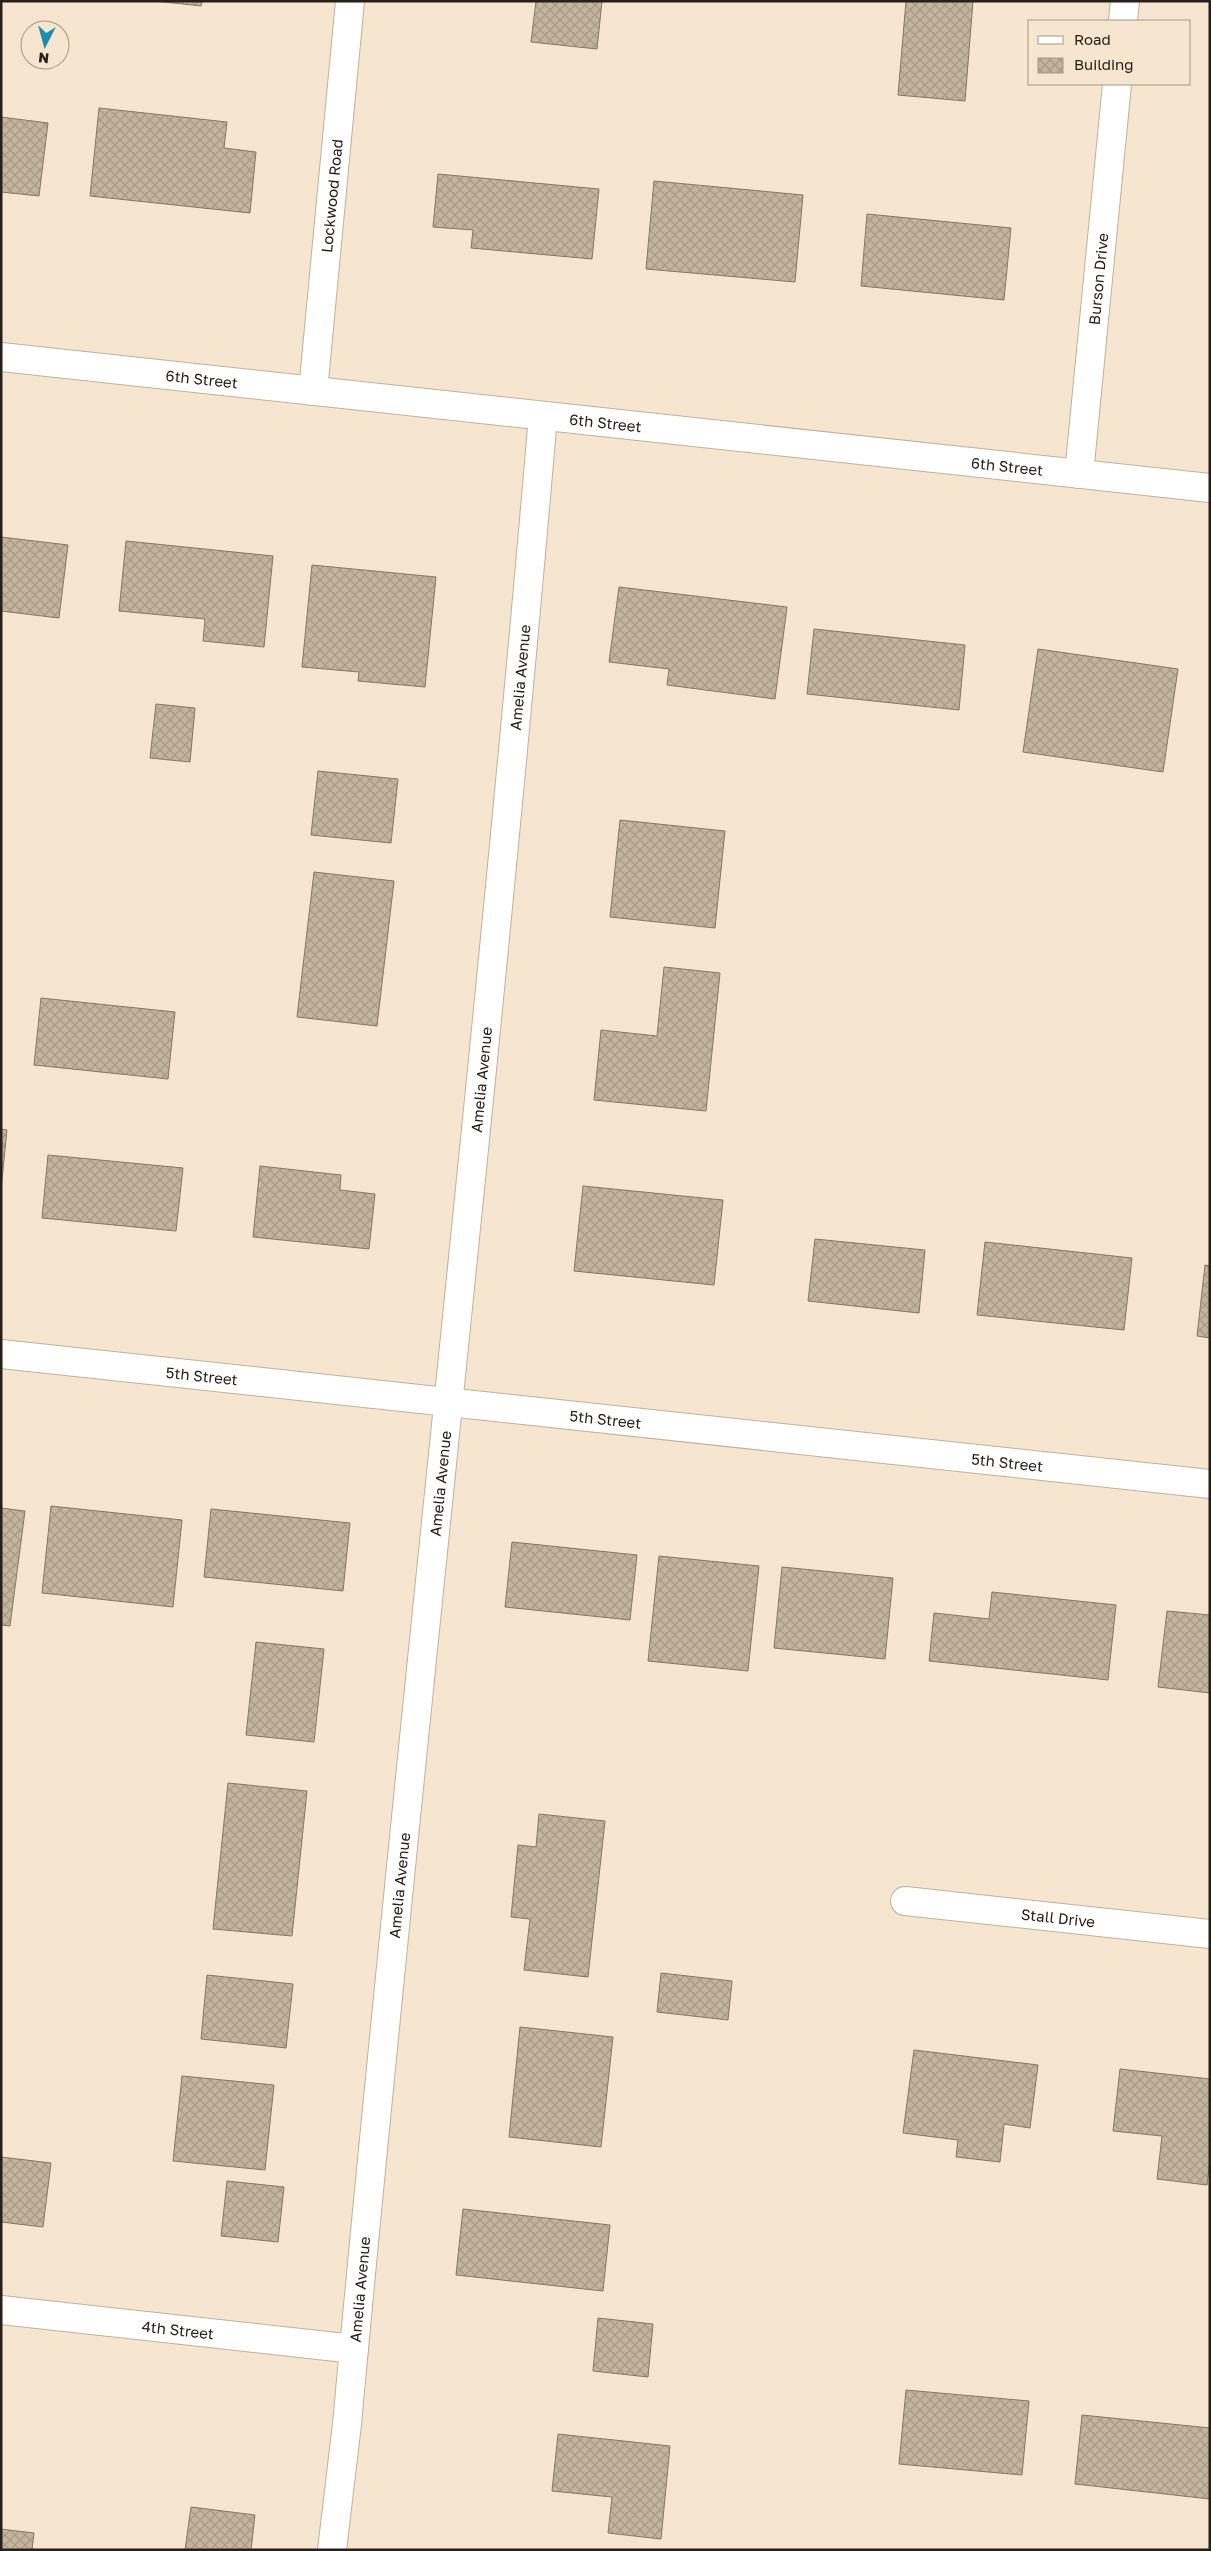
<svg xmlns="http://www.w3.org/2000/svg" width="1211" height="2551" font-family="'Golos Text',sans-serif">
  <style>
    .building { fill: url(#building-cross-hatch); stroke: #857763 }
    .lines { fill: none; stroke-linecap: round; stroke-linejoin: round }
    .street-casing { stroke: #c0b19c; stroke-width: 30 }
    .secondary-casing { stroke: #c0b19c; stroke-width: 30 }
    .street { stroke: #fff; stroke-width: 28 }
    .secondary { stroke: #fff; stroke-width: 28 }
    .labels { text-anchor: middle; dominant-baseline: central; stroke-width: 4.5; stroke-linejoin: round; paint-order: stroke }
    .street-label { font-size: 15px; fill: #262018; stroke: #f6e6d0 }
  </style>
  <defs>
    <pattern id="building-cross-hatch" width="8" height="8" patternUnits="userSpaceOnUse" patternTransform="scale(1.25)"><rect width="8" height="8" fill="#c3b49e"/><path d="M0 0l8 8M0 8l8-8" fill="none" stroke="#a79a87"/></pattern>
  </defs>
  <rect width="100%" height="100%" fill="#f6e6d0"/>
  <g class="building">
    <polygon points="155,1 202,1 201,6"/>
    <polygon points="536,1 602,1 597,49 531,42"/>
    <polygon points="906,1 973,1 965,101 898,95"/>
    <polygon points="99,108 227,122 224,148 256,152 250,213 90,196"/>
    <polygon points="1,117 48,123 39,196 1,192"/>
    <polygon points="438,174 599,189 592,259 471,248 473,230 433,227"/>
    <polygon points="654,181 803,195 795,282 646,269"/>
    <polygon points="867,214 1011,228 1004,300 861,286"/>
    <polygon points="1,537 68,545 59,618 1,611"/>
    <polygon points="126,541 273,556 264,647 203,641 205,619 119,611"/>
    <polygon points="312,565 436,577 425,687 358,681 359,672 302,667"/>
    <polygon points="619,587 787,607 775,699 667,685 669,669 609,662"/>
    <polygon points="814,629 965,645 959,710 807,694"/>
    <polygon points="1038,649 1178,669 1163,772 1023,752"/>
    <polygon points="156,704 195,708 190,762 150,758"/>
    <polygon points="318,771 398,779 391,843 311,835"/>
    <polygon points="620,820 725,831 715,928 610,917"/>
    <polygon points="314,872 394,881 377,1026 297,1017"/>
    <polygon points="664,967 720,973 706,1111 594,1100 601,1030 657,1036"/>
    <polygon points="41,998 175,1012 168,1079 34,1065"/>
    <polygon points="1,1129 7,1130 1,1189"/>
    <polygon points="48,1155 183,1168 176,1231 42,1218"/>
    <polygon points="260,1166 341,1175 340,1190 375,1194 369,1249 253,1237"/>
    <polygon points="583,1186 723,1200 714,1285 574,1271"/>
    <polygon points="815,1239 925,1250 919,1313 808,1301"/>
    <polygon points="985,1242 1132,1258 1124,1330 977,1315"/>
    <polygon points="1205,1265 1210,1266 1210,1338 1197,1336"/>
    <polygon points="51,1506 182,1520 173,1607 42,1593"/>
    <polygon points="1,1508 25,1511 10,1626 1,1625"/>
    <polygon points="211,1509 350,1523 343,1591 204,1577"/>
    <polygon points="512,1542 637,1555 630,1620 505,1607"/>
    <polygon points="659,1556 759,1566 748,1671 648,1661"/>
    <polygon points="782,1567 893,1578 885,1659 774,1648"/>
    <polygon points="992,1592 1116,1605 1108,1680 929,1661 934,1613 989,1619"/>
    <polygon points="1167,1611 1210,1615 1210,1693 1158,1687"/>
    <polygon points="256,1642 324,1649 314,1742 246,1735"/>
    <polygon points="228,1783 307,1791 292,1936 213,1929"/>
    <polygon points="539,1814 605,1821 588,1977 524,1970 530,1919 511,1917 518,1845 536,1847"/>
    <polygon points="661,1973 732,1981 728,2020 657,2012"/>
    <polygon points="207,1975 293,1984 286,2048 201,2039"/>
    <polygon points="520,2027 613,2037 601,2147 509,2137"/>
    <polygon points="914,2050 1038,2065 1030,2128 1004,2124 1000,2162 956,2157 958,2140 903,2133"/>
    <polygon points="1120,2069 1210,2079 1210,2159 1207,2185 1157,2179 1162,2136 1113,2131"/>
    <polygon points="182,2076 274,2085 265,2170 173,2161"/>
    <polygon points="1,2157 51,2163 43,2227 1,2222"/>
    <polygon points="227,2181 284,2187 278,2242 221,2236"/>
    <polygon points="463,2209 610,2225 603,2291 456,2275"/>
    <polygon points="598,2318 653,2324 648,2377 593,2371"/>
    <polygon points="906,2390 1029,2401 1022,2475 899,2464"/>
    <polygon points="1082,2415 1210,2428 1210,2499 1075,2484"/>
    <polygon points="558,2434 670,2446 661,2539 608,2533 612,2497 552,2491"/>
    <polygon points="191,2507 255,2515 251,2550 185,2550"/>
    <polygon points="1,2529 34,2533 32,2550 1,2550"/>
  </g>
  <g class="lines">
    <g class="street-casing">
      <g id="street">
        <polyline points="1123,21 1125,1"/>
        <path id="s1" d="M313,391L350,1"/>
        <path id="s2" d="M1079,474L1117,84"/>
        <path id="s3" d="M1,1354L1210,1484"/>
        <path id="s4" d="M905,1901L1210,1934"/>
        <path id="s5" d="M1,2310L354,2349"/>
        <path id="s6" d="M332,2550L347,2424C408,1754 486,1086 543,416"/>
      </g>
    </g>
    <g class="secondary-casing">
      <g id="secondary">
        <path id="s7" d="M1,357L1210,488"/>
      </g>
    </g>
    <use href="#street" class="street"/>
    <use href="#secondary" class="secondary"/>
  </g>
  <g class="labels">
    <g class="street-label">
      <text stroke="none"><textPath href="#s1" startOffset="196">Lockwood Road</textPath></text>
      <text stroke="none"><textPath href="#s2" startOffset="196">Burson Drive</textPath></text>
      <text stroke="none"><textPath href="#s7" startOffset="202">6th Street</textPath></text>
      <text stroke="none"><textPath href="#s7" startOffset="608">6th Street</textPath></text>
      <text stroke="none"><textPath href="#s7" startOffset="1012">6th Street</textPath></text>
      <text stroke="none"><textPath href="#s6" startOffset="1882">Amelia Avenue</textPath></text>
      <text stroke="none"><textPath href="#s6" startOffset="1478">Amelia Avenue</textPath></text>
      <text stroke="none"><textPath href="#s3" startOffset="202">5th Street</textPath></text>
      <text stroke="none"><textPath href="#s3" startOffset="608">5th Street</textPath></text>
      <text stroke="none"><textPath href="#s3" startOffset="1012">5th Street</textPath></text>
      <text stroke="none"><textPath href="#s6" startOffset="1072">Amelia Avenue</textPath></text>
      <text stroke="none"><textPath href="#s6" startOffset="668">Amelia Avenue</textPath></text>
      <text stroke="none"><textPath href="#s4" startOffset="154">Stall Drive</textPath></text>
      <text stroke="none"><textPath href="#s6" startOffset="262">Amelia Avenue</textPath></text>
      <text stroke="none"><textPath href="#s5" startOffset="178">4th Street</textPath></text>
    </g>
  </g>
  <rect width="1211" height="2551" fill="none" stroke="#262018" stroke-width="5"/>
  <rect x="1028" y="20" width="162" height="65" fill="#f6e6d0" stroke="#a39786"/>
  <rect x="1038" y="36" width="25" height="8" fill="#ffffff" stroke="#a39786"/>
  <text x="1074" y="45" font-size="15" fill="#262018">Road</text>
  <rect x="1038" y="58" width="25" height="15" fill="url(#building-cross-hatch)" stroke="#a39786"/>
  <text x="1074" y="70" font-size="15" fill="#262018">Building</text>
  <g transform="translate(45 45) rotate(186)"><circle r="24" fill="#f6e6d0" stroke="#a39786"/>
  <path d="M0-4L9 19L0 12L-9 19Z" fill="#1e8cb1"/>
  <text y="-8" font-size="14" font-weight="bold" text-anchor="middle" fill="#262018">N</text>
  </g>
</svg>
